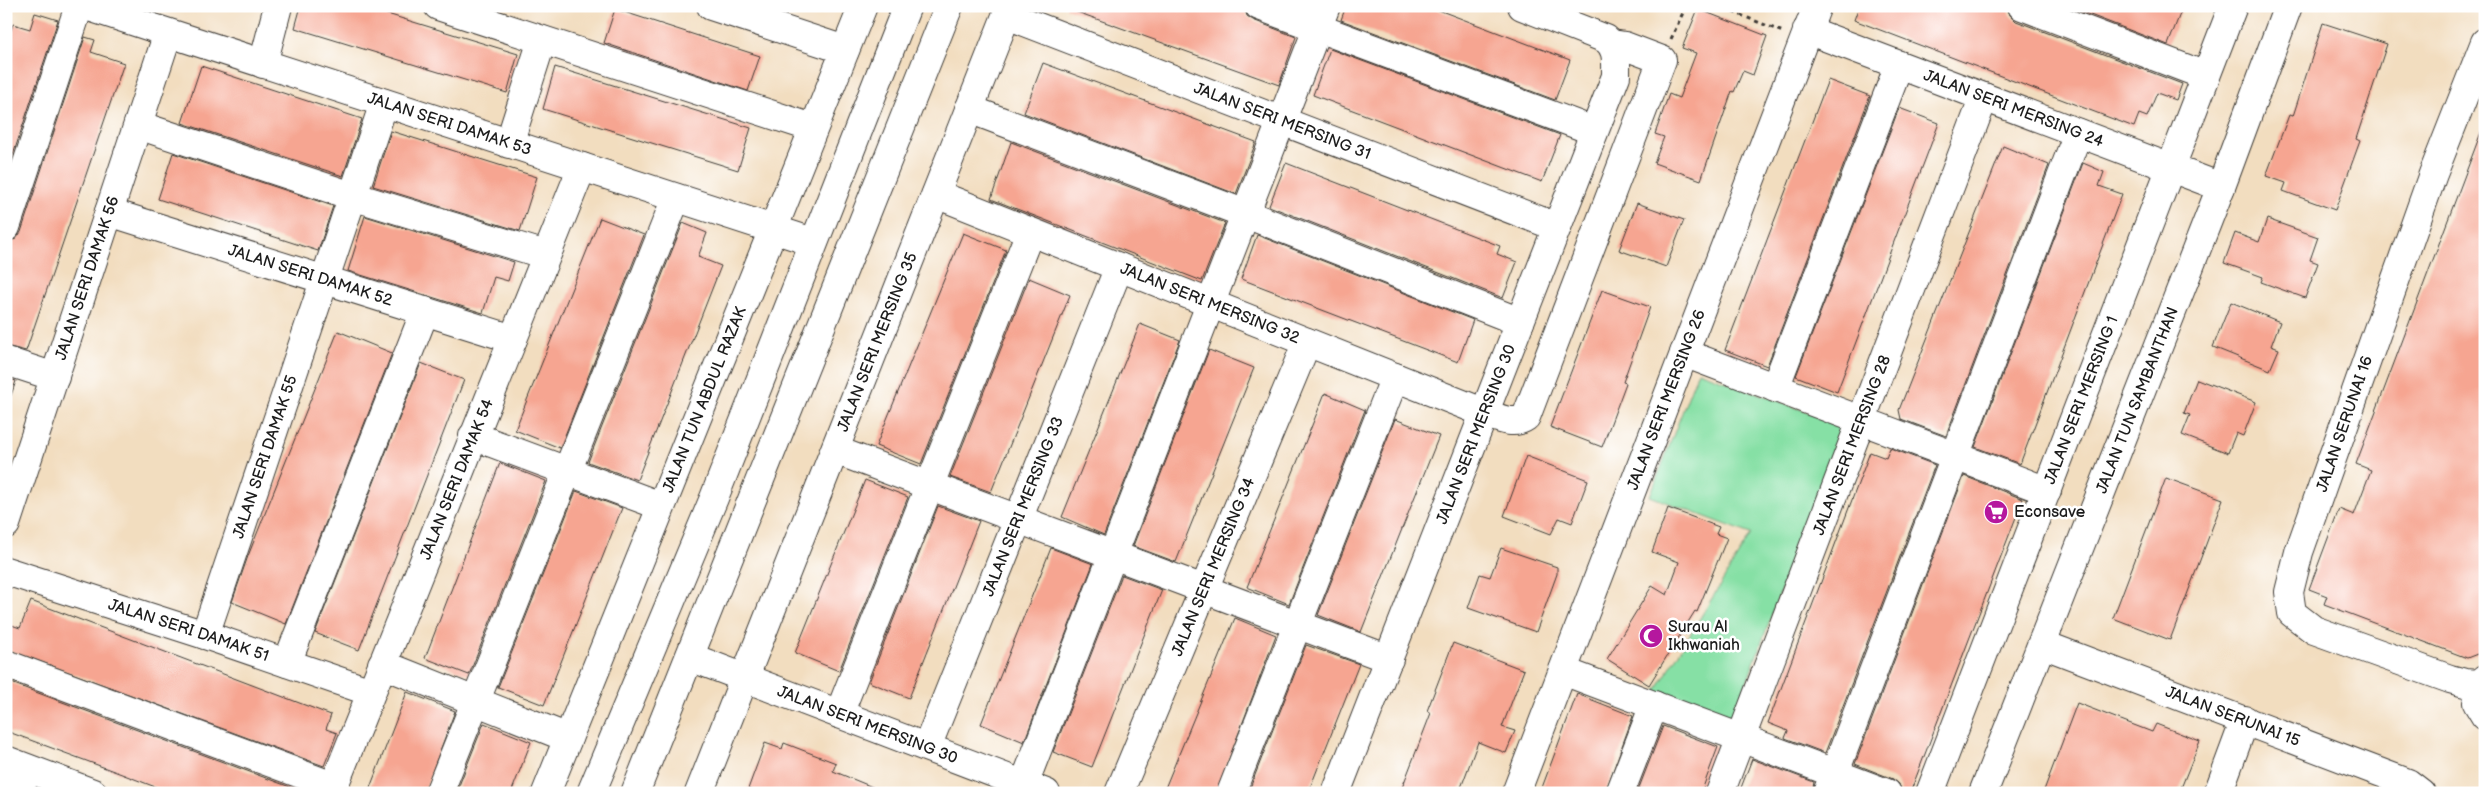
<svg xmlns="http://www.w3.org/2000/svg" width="2491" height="799" font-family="'Balsamiq Sans',sans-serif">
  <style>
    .green { fill: #86e0a5; stroke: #517e60 }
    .building { fill: #f6a591 }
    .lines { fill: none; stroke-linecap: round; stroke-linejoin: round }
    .minor-casing { stroke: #3c3934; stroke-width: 30 }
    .major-casing { stroke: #3c3934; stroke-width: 30 }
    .path { stroke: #3c3934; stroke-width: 3; stroke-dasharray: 4 4; stroke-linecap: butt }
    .minor { stroke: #fff; stroke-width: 28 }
    .major { stroke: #fff; stroke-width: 28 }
    .labels { text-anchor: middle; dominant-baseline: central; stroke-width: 5; stroke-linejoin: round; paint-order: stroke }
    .street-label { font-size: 16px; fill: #1c1c1c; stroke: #fff }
    .poi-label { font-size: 16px; fill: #1c1c1c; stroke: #fff; text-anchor: start }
  </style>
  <rect width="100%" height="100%" fill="#fff"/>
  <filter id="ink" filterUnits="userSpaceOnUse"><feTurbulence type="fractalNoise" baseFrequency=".02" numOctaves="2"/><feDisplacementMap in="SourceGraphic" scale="10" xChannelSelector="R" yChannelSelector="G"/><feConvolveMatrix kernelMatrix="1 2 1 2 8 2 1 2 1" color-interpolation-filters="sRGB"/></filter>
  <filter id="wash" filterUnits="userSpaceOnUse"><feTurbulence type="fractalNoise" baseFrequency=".0096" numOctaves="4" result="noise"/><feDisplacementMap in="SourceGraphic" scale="20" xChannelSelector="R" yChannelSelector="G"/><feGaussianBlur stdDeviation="1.12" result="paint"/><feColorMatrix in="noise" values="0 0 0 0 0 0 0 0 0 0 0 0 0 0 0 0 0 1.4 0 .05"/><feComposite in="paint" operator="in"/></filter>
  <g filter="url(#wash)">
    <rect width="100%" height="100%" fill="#f2ddbf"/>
    <polygon class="green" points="1698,371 1842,425 1730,728 1651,699 1751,534 1650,496"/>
    <g id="blocks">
      <g class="building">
        <polygon points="301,6 361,6 518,54 507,93 295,28"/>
        <polygon points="1067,6 1244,6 1247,16 1253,20 1296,37 1279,85 1066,8"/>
        <polygon points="1346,6 1428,6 1570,60 1555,100 1341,20"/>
        <polygon points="1859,6 2007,6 2010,15 2016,21 2182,84 2176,100 2157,93 2147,117 2139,114 2134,127 1854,20"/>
        <polygon points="2067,6 2183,6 2168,45"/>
        <polygon points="615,9 760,56 748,91 604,43"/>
        <polygon points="1698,9 1767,36 1753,75 1743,71 1734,92 1732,91 1701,180 1654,163 1664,137 1655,134 1669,94 1679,98 1696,53 1682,48"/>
        <polygon points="35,13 58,20 6,176 6,32 10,33 13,24 30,29"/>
        <polygon points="2323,23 2387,44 2356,139 2360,141 2335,210 2283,191 2286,183 2266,176 2289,115 2293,116"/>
        <polygon points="85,37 95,40 91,52 124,63 26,351 6,346 6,242 16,239 21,232"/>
        <polygon points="1330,49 1560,135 1542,182 1313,95"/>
        <polygon points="1043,63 1256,142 1236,194 1024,113"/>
        <polygon points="201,66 362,119 343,176 182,123"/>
        <polygon points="555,67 751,128 738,170 543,109"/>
        <polygon points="1828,80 1870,96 1767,366 1725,350"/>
        <polygon points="1899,108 1939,123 1837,392 1796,376"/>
        <polygon points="2483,127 2485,651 2467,658 2324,604 2327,596 2309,589 2339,509 2354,515 2371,470 2356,464"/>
        <polygon points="391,131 537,177 520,231 373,186"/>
        <polygon points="1011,142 1225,223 1202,281 991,199"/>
        <polygon points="2003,146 2049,165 1946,436 1901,419 1899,410"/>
        <polygon points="173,153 333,206 318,251 158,199"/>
        <polygon points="1286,163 1500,246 1497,254 1517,262 1503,298 1269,206"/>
        <polygon points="2083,163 2104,172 2099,186 2122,194 2020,464 1975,447"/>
        <polygon points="1637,203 1684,220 1666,267 1619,250"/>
        <polygon points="365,216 514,262 508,281 494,277 483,313 348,271"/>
        <polygon points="600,218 644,235 560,448 515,430"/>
        <polygon points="2267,219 2318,237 2310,260 2318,263 2305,298 2261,282 2263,277 2224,263 2235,233 2259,242"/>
        <polygon points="683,223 707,233 698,257 721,266 637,480 588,462"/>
        <polygon points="963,233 1006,250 921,464 876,446"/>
        <polygon points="1257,235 1473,320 1458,362 1241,279"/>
        <polygon points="1029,278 1070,295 991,492 950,477"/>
        <polygon points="1602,290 1650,307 1623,382 1626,383 1602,447 1550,427"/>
        <polygon points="2231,302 2280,322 2271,346 2279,349 2270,370 2213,347"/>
        <polygon points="1140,324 1180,340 1104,535 1062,517"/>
        <polygon points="338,331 392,353 286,624 232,602 248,556"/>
        <polygon points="1209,350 1254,368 1176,562 1133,546"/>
        <polygon points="421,363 464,380 359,650 315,633"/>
        <polygon points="6,378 16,381 9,401 6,401"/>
        <polygon points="2197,379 2256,402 2243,436 2236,433 2228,453 2182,435 2190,415 2184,413"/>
        <polygon points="1325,393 1365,410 1289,604 1247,587"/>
        <polygon points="1395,419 1439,436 1361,632 1318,615"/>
        <polygon points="1890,448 1935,465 1825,753 1785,738 1788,731 1768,723 1870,452 1886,458"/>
        <polygon points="1526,456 1588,480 1572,523 1559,518 1551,534 1504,516"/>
        <polygon points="500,463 546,481 469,675 425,658"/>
        <polygon points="1964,476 2023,499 1910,793 1902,793 1899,784 1893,779 1855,764"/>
        <polygon points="2166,478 2223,499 2170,640 2113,618"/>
        <polygon points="865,480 908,497 839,671 795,653"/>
        <polygon points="576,491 622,508 544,705 498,687"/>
        <polygon points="938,506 979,521 909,698 869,682"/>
        <polygon points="1668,508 1719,527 1716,534 1727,538 1697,612 1695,611 1649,685 1607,659 1652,586 1667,595 1679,562 1652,552"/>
        <polygon points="1051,548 1093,564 1024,742 981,724"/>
        <polygon points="1501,548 1557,567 1557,574 1536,632 1468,608 1480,574 1490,577"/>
        <polygon points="1122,575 1162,590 1092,767 1053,752"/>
        <polygon points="31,601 331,715 326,729 337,733 324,766 6,649 6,623 20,628"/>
        <polygon points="1235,618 1276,635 1216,793 1163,793"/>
        <polygon points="1453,643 1524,670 1502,727 1515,731 1506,753 1478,742 1459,793 1400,793 1431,713 1427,711"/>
        <polygon points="1306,645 1359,664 1308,793 1248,793"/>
        <polygon points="6,681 306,793 171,793 119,773 6,731"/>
        <polygon points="407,692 455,711 424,793 368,793"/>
        <polygon points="1577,694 1633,716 1605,793 1540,793"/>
        <polygon points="2077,703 2152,732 2156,724 2200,741 2179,793 2043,793"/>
        <polygon points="484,723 531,742 511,793 456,793"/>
        <polygon points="1663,726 1718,747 1701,793 1637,793"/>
        <polygon points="765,743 782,749 784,743 836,763 833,771 887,793 758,793 748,789"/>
        <polygon points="1752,759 1814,782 1812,793 1739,793"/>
      </g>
    </g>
  </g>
  <g filter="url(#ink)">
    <use href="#blocks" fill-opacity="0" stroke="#3c3934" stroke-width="1"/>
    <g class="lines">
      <g class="minor-casing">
        <g id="minor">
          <path id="s1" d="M86,6L813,242"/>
          <polyline points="438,6 813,128"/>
          <polyline points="711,6 845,50"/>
          <polyline points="1259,6 1594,131"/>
          <polyline points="2022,6 2206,76"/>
          <path id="s2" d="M1007,15L1557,227"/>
          <path id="s3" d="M1807,30L2221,187"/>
          <polyline points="2485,42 2433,174 2299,552 2289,592 2292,613 2314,630 2450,679 2465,683 2480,684 2485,679"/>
          <polyline points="263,64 278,6"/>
          <polyline points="969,109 1246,214 1520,322"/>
          <polyline points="138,125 352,196 546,255"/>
          <polyline points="509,144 542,40"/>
          <path id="s4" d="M936,194L1485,413C1499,418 1513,426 1526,417L1662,60L1625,46L1612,44"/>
          <path id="s5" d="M109,212L513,339"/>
          <polyline points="6,227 79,6"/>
          <polyline points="1684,353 2047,491"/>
          <polyline points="6,361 55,377"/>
          <polyline points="1775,388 1899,65"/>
          <polyline points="473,436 661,506"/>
          <polyline points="835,450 1389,659"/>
          <path id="s6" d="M6,524L168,33"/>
          <path id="s7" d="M6,571L205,635L371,692"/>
          <path id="s8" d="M205,635L384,103"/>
          <path id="s9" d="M2042,644L2408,783L2421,793"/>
          <path id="s10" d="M690,657L1046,793"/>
          <polyline points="287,663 425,311"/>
          <polyline points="6,664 333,786"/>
          <polyline points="382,664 568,738"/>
          <polyline points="1563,671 1887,793"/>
          <polyline points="2480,684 2477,703 2485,716"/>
          <polyline points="839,714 1030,232"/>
          <path id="s11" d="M927,747L1119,267"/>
          <polyline points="6,760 93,793"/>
          <polyline points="1024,784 1326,6"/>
          <polyline points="18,793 28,769"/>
          <path id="s12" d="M331,793L582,167"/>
          <polyline points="439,793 676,198"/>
          <path id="s13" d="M546,793L863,6"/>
          <path id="s14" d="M699,793L1010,6"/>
          <path id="s15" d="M1119,793L1307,342"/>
          <polyline points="1231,793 1395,377"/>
          <path id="s16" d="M1336,793L1616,76C1616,61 1618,49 1606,39L1522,6"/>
          <path id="s17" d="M1516,793L1817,6"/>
          <polyline points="1620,793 1654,705"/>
          <path id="s18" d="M1720,793L1984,97"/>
          <polyline points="1827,793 2078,133"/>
          <path id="s19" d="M1930,793L2233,6"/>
          <path id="s20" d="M1983,793L2221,187L2288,6"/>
          <polyline points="2218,793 2245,720"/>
        </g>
      </g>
      <g class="major-casing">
        <g id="major">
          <polyline points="591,793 714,498 907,6"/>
          <polyline points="635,793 949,6"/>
        </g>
      </g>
      <g class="path">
        <polyline points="1718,6 1783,32"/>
        <polyline points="1671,39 1686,6"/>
      </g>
      <use href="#minor" class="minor"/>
      <use href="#major" class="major"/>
    </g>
  </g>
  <defs>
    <g id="supermarket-disc" transform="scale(1.25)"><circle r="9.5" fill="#b5179e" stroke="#fff"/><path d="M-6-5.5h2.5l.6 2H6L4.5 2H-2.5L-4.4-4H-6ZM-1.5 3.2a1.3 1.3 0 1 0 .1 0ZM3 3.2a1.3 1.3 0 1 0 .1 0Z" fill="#fff"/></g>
    <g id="mosque-disc" transform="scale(1.25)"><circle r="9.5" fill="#b5179e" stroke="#fff"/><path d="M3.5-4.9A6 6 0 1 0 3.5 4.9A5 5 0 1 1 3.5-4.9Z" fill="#fff"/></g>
  </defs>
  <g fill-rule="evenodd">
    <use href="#supermarket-disc" x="1996" y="512"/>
    <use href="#mosque-disc" x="1651" y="636"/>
  </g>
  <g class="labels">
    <g class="street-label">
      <text stroke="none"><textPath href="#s3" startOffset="221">JALAN SERI MERSING 24</textPath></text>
      <text stroke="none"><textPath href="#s2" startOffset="295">JALAN SERI MERSING 31</textPath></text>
      <text stroke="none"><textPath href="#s1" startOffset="382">JALAN SERI DAMAK 53</textPath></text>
      <text stroke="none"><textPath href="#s5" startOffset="211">JALAN SERI DAMAK 52</textPath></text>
      <text stroke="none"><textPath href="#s6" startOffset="259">JALAN SERI DAMAK 56</textPath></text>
      <text stroke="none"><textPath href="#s4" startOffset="295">JALAN SERI MERSING 32</textPath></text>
      <text stroke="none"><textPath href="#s14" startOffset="485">JALAN SERI MERSING 35</textPath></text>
      <text stroke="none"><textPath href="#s13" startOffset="424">JALAN TUN ABDUL RAZAK</textPath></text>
      <text stroke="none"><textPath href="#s17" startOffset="421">JALAN SERI MERSING 26</textPath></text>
      <text stroke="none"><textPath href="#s19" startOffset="421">JALAN SERI MERSING 1</textPath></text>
      <text stroke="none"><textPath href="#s20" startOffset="422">JALAN TUN SAMBANTHAN</textPath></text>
      <text transform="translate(2345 424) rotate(-71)">JALAN SERUNAI 16</text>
      <text stroke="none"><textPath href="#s16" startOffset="385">JALAN SERI MERSING 30</textPath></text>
      <text stroke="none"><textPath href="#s18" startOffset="372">JALAN SERI MERSING 28</textPath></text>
      <text stroke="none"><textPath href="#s8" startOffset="188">JALAN SERI DAMAK 55</textPath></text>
      <text stroke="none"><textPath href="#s12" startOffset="338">JALAN SERI DAMAK 54</textPath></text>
      <text stroke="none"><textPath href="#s11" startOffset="259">JALAN SERI MERSING 33</textPath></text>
      <text stroke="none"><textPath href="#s15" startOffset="245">JALAN SERI MERSING 34</textPath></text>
      <text stroke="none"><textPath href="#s7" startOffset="192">JALAN SERI DAMAK 51</textPath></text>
      <text stroke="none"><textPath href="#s9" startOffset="204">JALAN SERUNAI 15</textPath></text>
      <text stroke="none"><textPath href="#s10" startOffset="190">JALAN SERI MERSING 30</textPath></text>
    </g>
    <g class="poi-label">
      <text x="2014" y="512">Econsave</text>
      <text x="1668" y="627">Surau Al<tspan x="1668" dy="18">Ikhwaniah</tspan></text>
    </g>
  </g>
  <rect width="2491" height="799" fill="none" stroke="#fff" stroke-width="25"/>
</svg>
